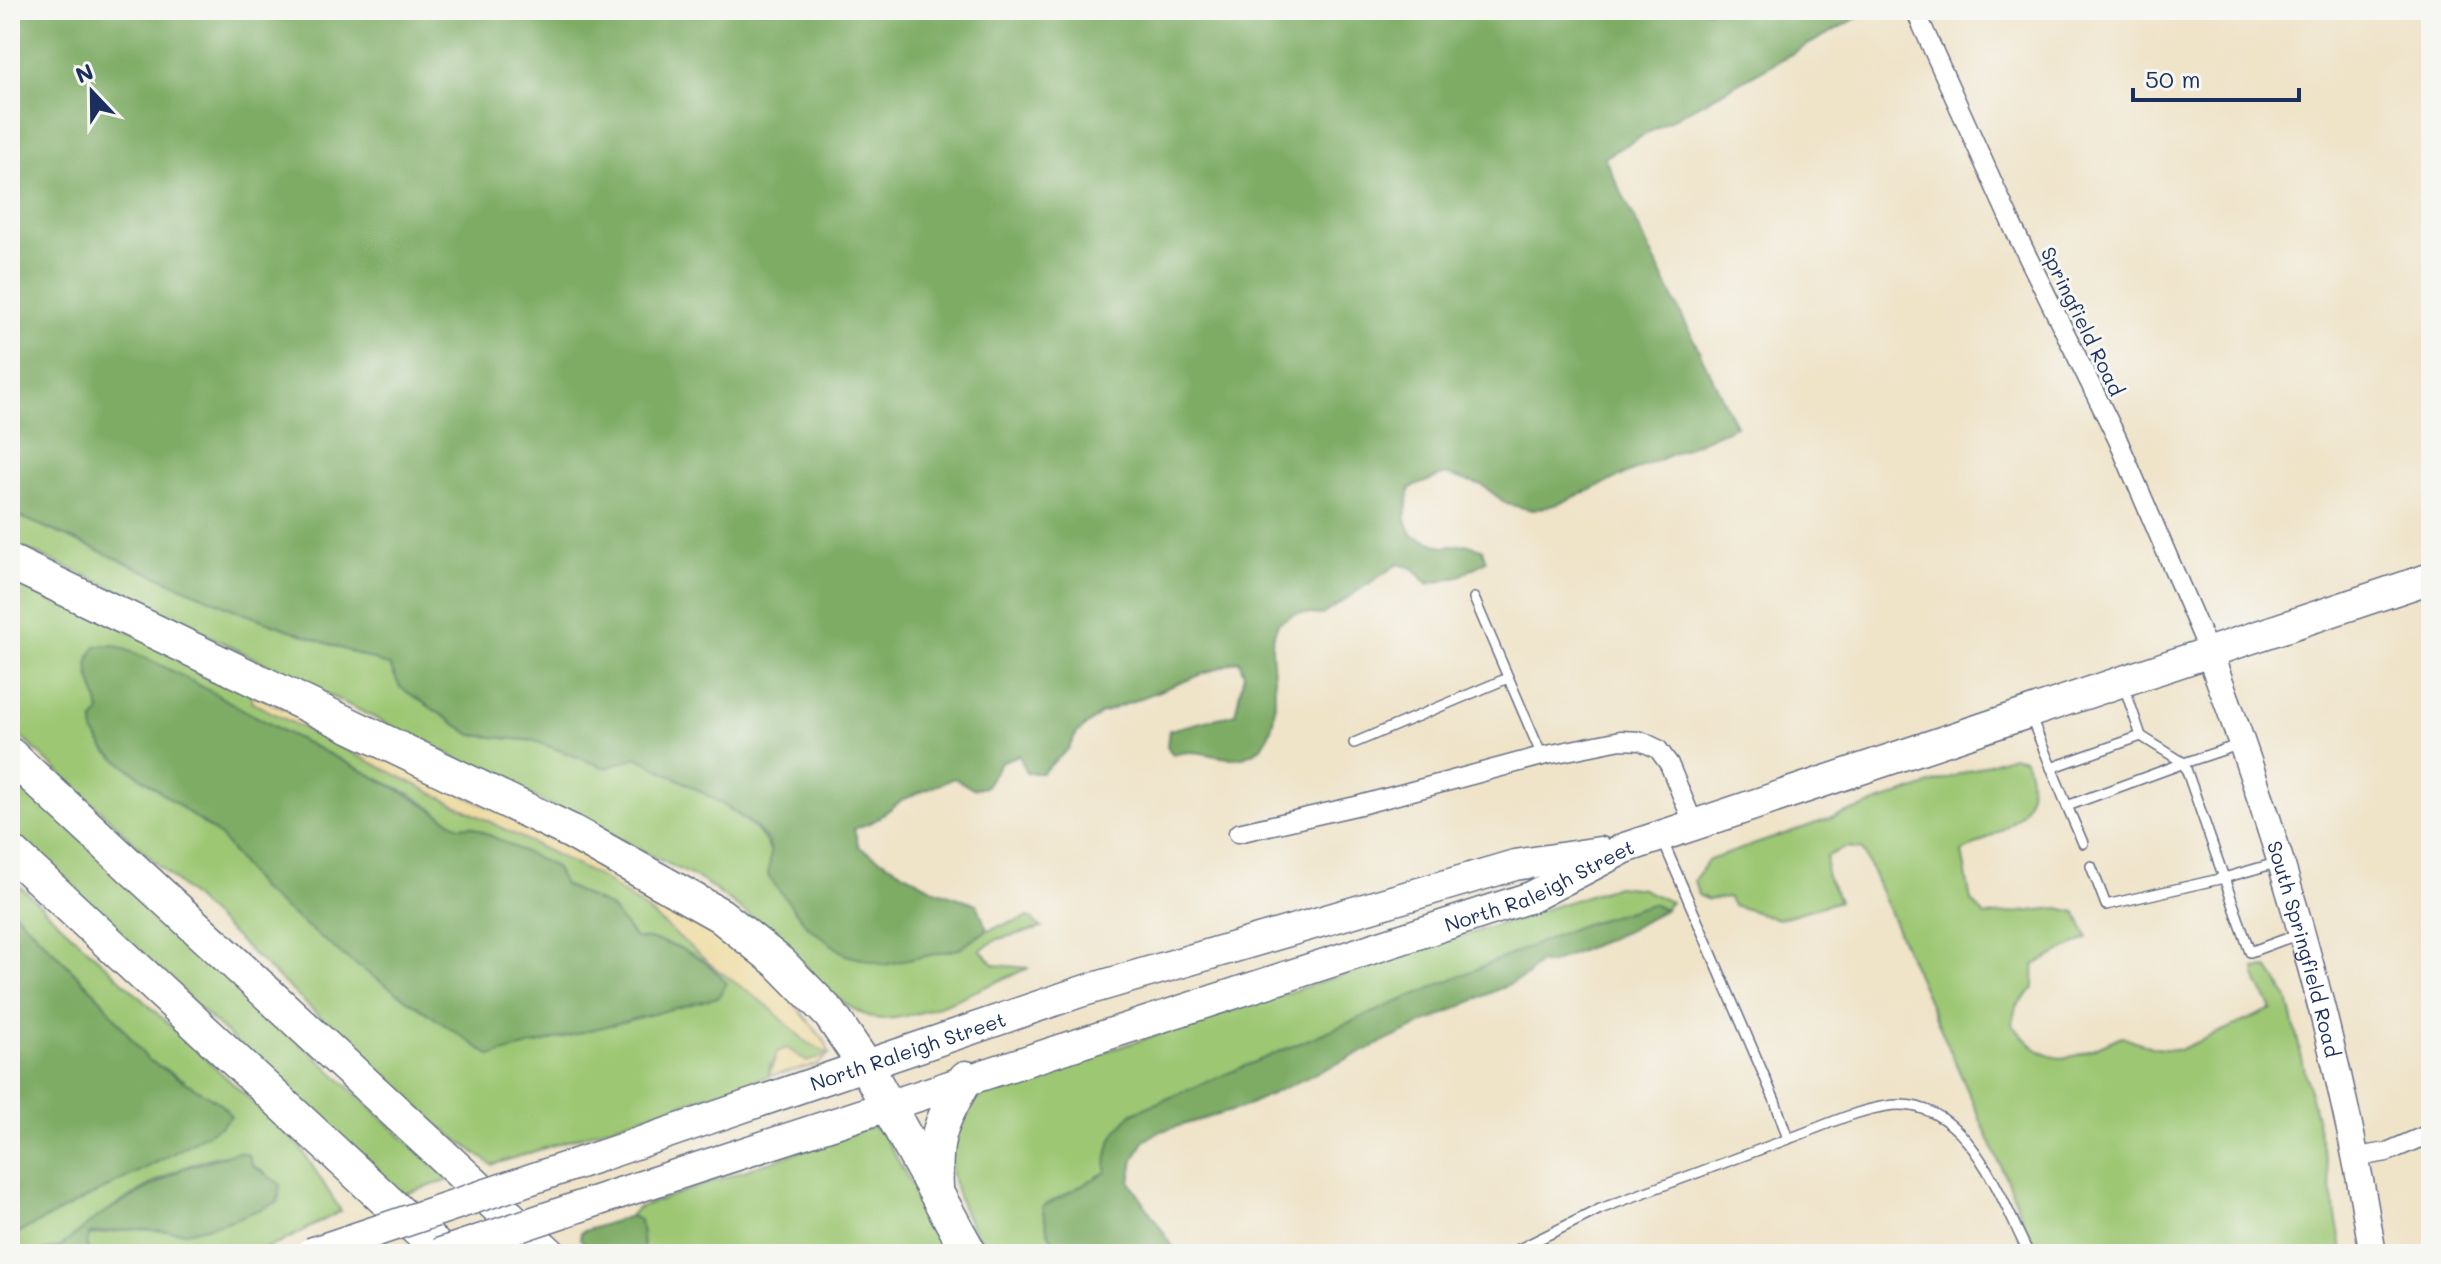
<svg xmlns="http://www.w3.org/2000/svg" width="2441" height="1264" font-family="Mali,sans-serif">
  <style>
    .green { fill: #9dc773; stroke: #5c7b68; stroke-width: 2; fill-rule: evenodd }
    .forest { fill: #7eac65; stroke: #4c6e62; stroke-width: 2 }
    .sand { fill: #eeda9e; stroke: #84847e; stroke-width: 2 }
    .lines { fill: none; stroke-linecap: round; stroke-linejoin: round }
    .lane-casing { stroke: #656e83; stroke-width: 12 }
    .street-casing { stroke: #656e83; stroke-width: 21 }
    .secondary-casing { stroke: #656e83; stroke-width: 29 }
    .primary-casing { stroke: #656e83; stroke-width: 33 }
    .highway-casing { stroke: #656e83; stroke-width: 37 }
    .lane { stroke: #fff; stroke-width: 9 }
    .street { stroke: #fff; stroke-width: 18 }
    .secondary { stroke: #fff; stroke-width: 26 }
    .primary { stroke: #fff; stroke-width: 30 }
    .highway { stroke: #fff; stroke-width: 34 }
    .primary-bridge-casing { stroke: #656e83; stroke-width: 33; stroke-linecap: butt }
    .primary-bridge { stroke: #fff; stroke-width: 30 }
    .labels { text-anchor: middle; dominant-baseline: central; stroke-width: 6; stroke-linejoin: round; paint-order: stroke }
    .street-label { font-size: 20px; fill: #1b2f5e; stroke: #f6f6f2 }
  </style>
  <rect width="100%" height="100%" fill="#f6f6f2"/>
  <filter id="ink" filterUnits="userSpaceOnUse"><feTurbulence type="fractalNoise" baseFrequency=".0125" numOctaves="2"/><feDisplacementMap in="SourceGraphic" scale="16" xChannelSelector="R" yChannelSelector="G"/><feConvolveMatrix kernelMatrix="1 2 1 2 8 2 1 2 1" color-interpolation-filters="sRGB"/></filter>
  <filter id="wash" filterUnits="userSpaceOnUse"><feTurbulence type="fractalNoise" baseFrequency=".006" numOctaves="4" result="noise"/><feDisplacementMap in="SourceGraphic" scale="32" xChannelSelector="R" yChannelSelector="G"/><feGaussianBlur stdDeviation="1.8" result="paint"/><feColorMatrix in="noise" values="0 0 0 0 0 0 0 0 0 0 0 0 0 0 0 0 0 1.4 0 .05"/><feComposite in="paint" operator="in"/></filter>
  <g filter="url(#wash)">
    <rect width="100%" height="100%" fill="#efe3c8"/>
    <g class="green">
      <path d="M10,512L240,612L391,666L400,687L472,735L535,741L606,768L637,757C671,777 763,817 771,854L959,949L987,930L1029,917L1042,928L998,939L980,950L995,965L1029,968C987,984 929,1017 885,1019C846,1020 796,958 770,933C749,914 725,898 703,881L109,586L10,542Z"/>
      <path d="M10,572L251,693L253,703L602,878C659,918 712,963 767,1005C789,1022 805,1041 829,1054L807,1062L797,1056L770,1065L769,1076L492,1165L439,1126L398,1090L10,726ZM98,695L284,732L414,796L459,827L471,826L554,867L564,885L610,907L635,938L261,890L220,836L107,752L94,733L93,721L100,712Z"/>
      <path d="M2012,756L2025,759C2047,814 2002,830 1962,852L1971,901L1985,916L2058,908L2076,912L2088,938L2034,965V988L2016,1006L2012,1024C2054,1075 2068,1059 2122,1036L2154,1048L2179,1050L2272,1009L2257,982L2255,969L2268,968L2288,999L2327,1165L2343,1254H2041L2023,1225L2015,1199L1862,849L1847,847L1827,856L1826,874L1839,901L1778,919L1733,905L1728,897L1708,900L1698,895L1694,880L1709,860Z"/>
      <polygon points="10,773 449,1180 401,1195 10,833"/>
      <path d="M10,877L299,1145L341,1211L280,1243L248,1254H91L85,1244L90,1235L134,1229L186,1232L267,1174L252,1165L249,1155C208,1146 137,1191 103,1214C88,1224 76,1242 58,1248C43,1252 27,1254 10,1254V1237L184,1080L147,1059L100,998L10,908Z"/>
      <path d="M1617,886L1642,889L1671,902L1664,910L1652,904L1579,926L1133,1113L1107,1172L1043,1207L1048,1232L1060,1254H986C952,1193 921,1129 996,1087Z"/>
      <polygon points="873,1126 883,1134 951,1254 644,1254 640,1221 630,1216 637,1208"/>
    </g>
    <g class="forest">
      <path d="M10,10H1871L1604,157L1736,426L1558,504L1533,510L1507,504L1482,485L1445,474L1410,488L1405,517L1412,535L1443,547L1466,544L1482,549L1486,561L1458,577L1428,584L1413,568L1398,564L1322,615L1296,613L1278,623C1275,631 1271,640 1272,648C1273,680 1289,756 1234,758C1209,758 1200,747 1173,755L1167,746L1169,730L1235,714L1244,674L1239,660L1102,713L1077,733L1068,749L1042,773H1026L1019,755L1001,762L985,787L973,789L954,778L902,800L874,821L854,829L859,847L935,890L977,904L987,930L959,949L884,965L846,955L807,926L768,876C769,865 774,849 766,839C747,812 669,775 637,757L606,768L535,741L472,735L400,687L390,666L240,612L10,512Z"/>
      <path d="M114,645C173,667 227,702 283,731C343,762 403,788 459,827L471,826L555,867L564,885L610,907L635,938C666,938 708,957 726,983L719,997L491,1056L353,963L261,890L220,836L107,752L94,733L93,721L100,712C97,686 78,670 96,646Z"/>
      <path d="M1652,904L1664,910L1627,931L1549,964L1539,962L1527,976L1241,1108L1158,1132L1144,1141L1134,1160L1130,1182L1178,1254H1060L1048,1232L1042,1207L1106,1172C1106,1145 1113,1131 1133,1113L1579,926Z"/>
      <polygon points="10,908 100,998 147,1059 220,1103 231,1116 221,1126 165,1158 10,1237"/>
      <polygon points="237,1152 249,1155 252,1165 280,1184 278,1202 230,1221 186,1232 134,1229 90,1234 86,1244 91,1254 33,1254 60,1247 100,1215 184,1168"/>
      <polygon points="630,1216 640,1220 644,1254 596,1254 580,1239 581,1232"/>
    </g>
    <polygon class="sand" points="251,693 588,855 730,938 781,987 826,1043 829,1054 817,1065 769,1076 777,1052 787,1048 807,1062 828,1054 805,1041 768,1006 715,968 651,913 602,878 253,703"/>
  </g>
  <g filter="url(#ink)">
    <g class="lines">
      <g class="lane-casing">
        <g id="lane">
          <polyline points="1474,598 1542,756"/>
          <polyline points="2031,718 2067,806 2184,763"/>
          <polyline points="2141,736 2184,763"/>
          <polyline points="1354,743 1508,678"/>
          <polyline points="2051,768 2141,736 2124,686"/>
          <polyline points="2067,806 2083,843"/>
          <path d="M1662,839L1775,1101L1788,1139C1819,1128 1853,1111 1887,1106C1967,1094 2000,1198 2029,1254"/>
          <polyline points="2276,863 2224,878 2250,952 2299,934"/>
          <polyline points="2091,866 2106,905 2224,878 2184,763 2238,745"/>
          <polyline points="1509,1254 1600,1209 1788,1139"/>
        </g>
      </g>
      <g class="street-casing">
        <g id="street">
          <polyline points="1915,10 2013,227 2117,438 2209,652"/>
          <polyline points="1238,833 1360,805 1542,756 1621,740 1641,741 1658,749 1669,764 1694,825"/>
          <polyline points="2357,1157 2387,1152 2431,1133"/>
        </g>
      </g>
      <g class="secondary-casing">
        <g id="secondary">
          <path id="s1" d="M2209,652C2282,846 2340,1049 2373,1254"/>
        </g>
      </g>
      <g class="primary-casing">
        <g id="primary">
          <path id="s2" d="M603,1155L1080,992L1515,865L1600,852"/>
          <path id="s3" d="M620,1193L1531,897L1625,848L2431,578"/>
        </g>
      </g>
      <g class="highway-casing">
        <g id="highway">
          <polyline points="10,562 572,832 720,915 780,963 830,1014 867,1068 970,1254"/>
          <polyline points="10,755 549,1254"/>
          <polyline points="10,851 444,1254"/>
          <path d="M936,1188C933,1135 941,1122 966,1078"/>
        </g>
      </g>
      <use href="#lane" class="lane"/>
      <use href="#street" class="street"/>
      <use href="#secondary" class="secondary"/>
      <use href="#primary" class="primary"/>
      <use href="#highway" class="highway"/>
      <g class="primary-bridge-casing">
        <g id="primary-bridge">
          <polyline points="311,1253 603,1155"/>
          <polyline points="438,1254 620,1193"/>
        </g>
      </g>
      <use href="#primary-bridge" class="primary-bridge"/>
    </g>
  </g>
  <g class="labels">
    <g class="street-label">
      <text transform="translate(2083 321) rotate(64)">Springfield Road</text>
      <text stroke="none"><textPath href="#s3" startOffset="970">North Raleigh Street</textPath></text>
      <text stroke="none"><textPath href="#s1" startOffset="312">South Springfield Road</textPath></text>
      <text stroke="none"><textPath href="#s2" startOffset="322">North Raleigh Street</textPath></text>
    </g>
  </g>
  <rect width="2441" height="1264" fill="none" stroke="#f6f6f2" stroke-width="40"/>
  <g transform="translate(92 92) rotate(338)" stroke="#f6f6f2" stroke-width="6" paint-order="stroke">
  <path d="M0-6L14 30L0 20L-14 30Z" fill="#1b2f5e"/>
  <text y="-12" font-size="22" font-weight="bold" text-anchor="middle" fill="#1b2f5e">N</text>
  </g>
  <path d="M2133 88v12h166v-12" fill="none" stroke="#1b2f5e" stroke-width="4"/>
  <text x="2145" y="88" font-size="24" fill="#1b2f5e" stroke="#f6f6f2" stroke-width="6" paint-order="stroke">50 m</text>
</svg>
